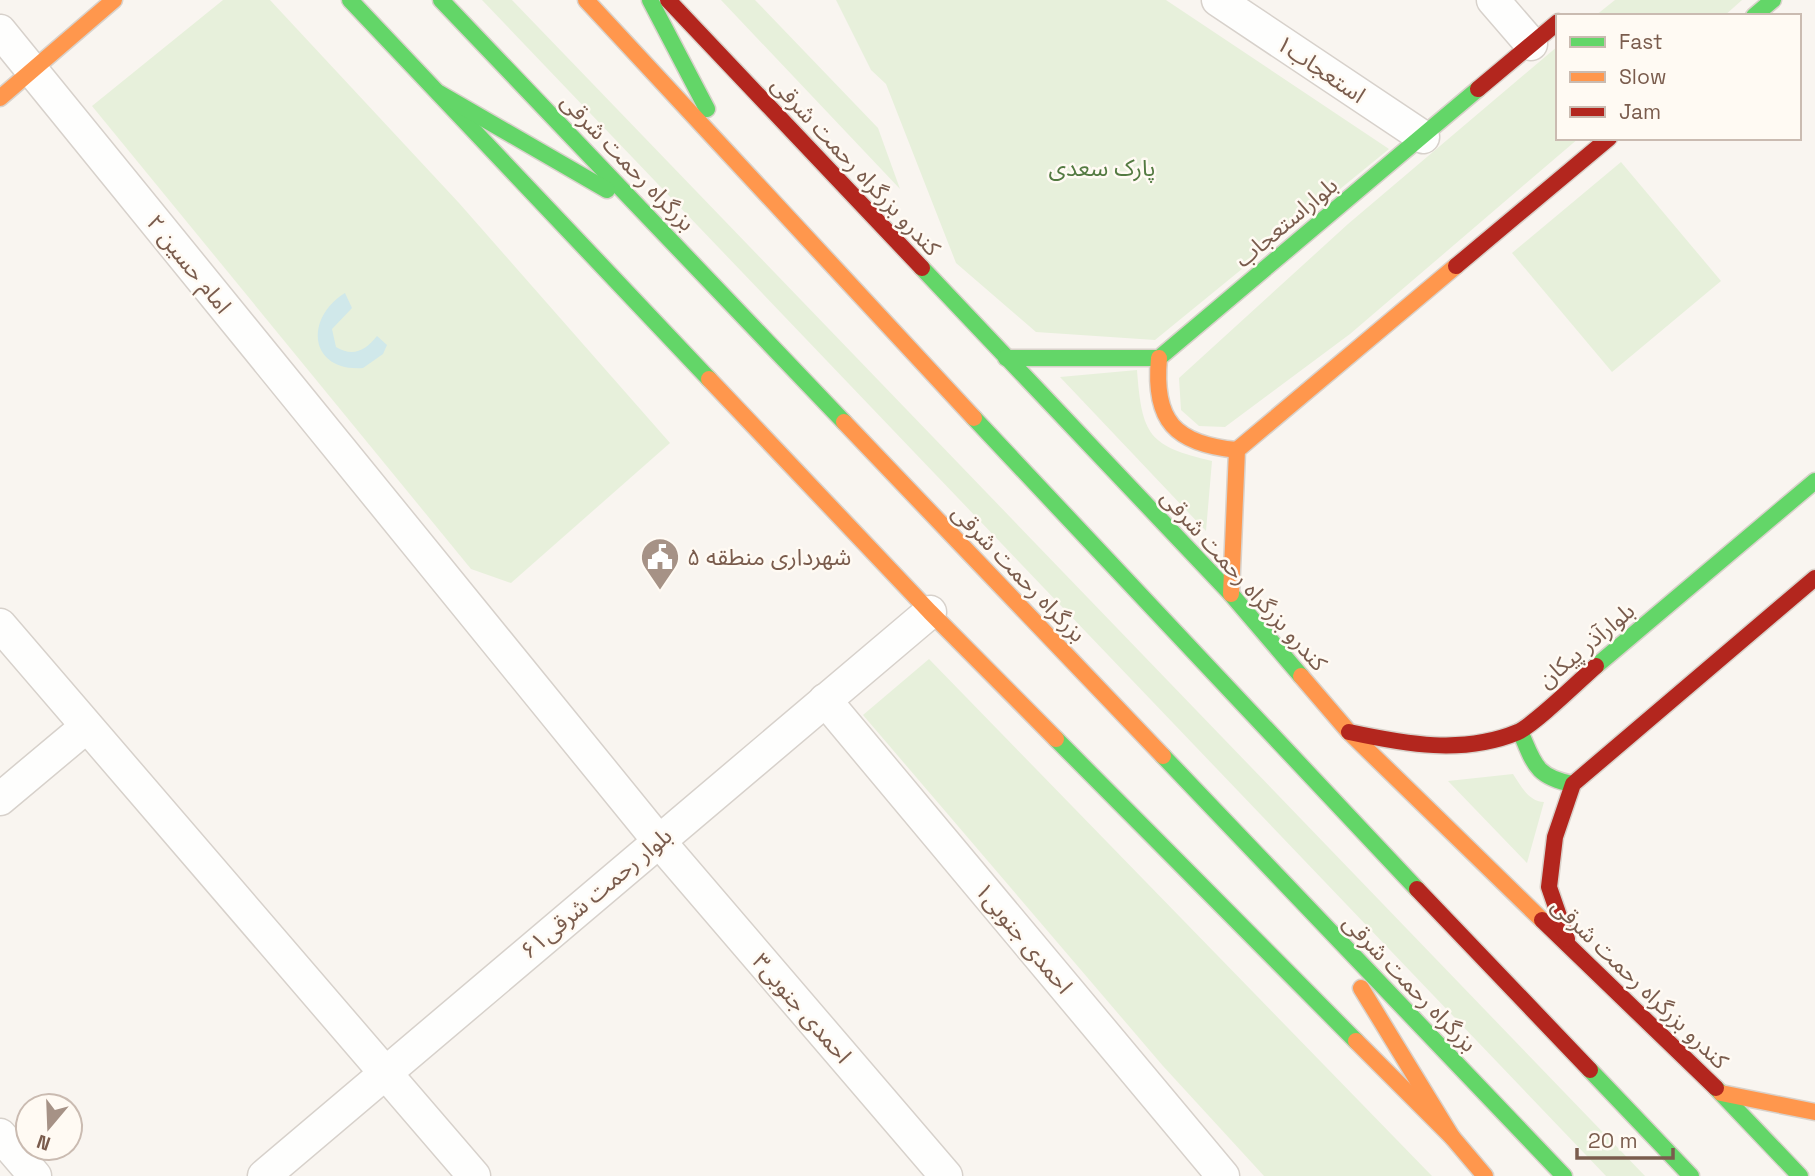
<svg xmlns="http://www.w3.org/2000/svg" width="1815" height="1176" font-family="'Space Grotesk','Noto Sans Arabic',sans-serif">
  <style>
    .green { fill: #e7f0db }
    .water { fill: #d0e8ea }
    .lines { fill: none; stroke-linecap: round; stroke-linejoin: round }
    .street-casing { stroke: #d7d1cb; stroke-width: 35 }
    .fast-casing { stroke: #d9d2cb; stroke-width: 19 }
    .slow-casing { stroke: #d9d2cb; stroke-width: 19 }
    .jam-casing { stroke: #d9d2cb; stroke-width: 19 }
    .street { stroke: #fefefd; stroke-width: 32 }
    .fast { stroke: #63d668; stroke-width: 16 }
    .slow { stroke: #ff974d; stroke-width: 16 }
    .jam { stroke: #b3261e; stroke-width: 16 }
    .labels { text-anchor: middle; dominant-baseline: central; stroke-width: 5; stroke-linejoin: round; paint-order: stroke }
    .street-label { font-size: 23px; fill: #7a5c4d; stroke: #fffaf3 }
    .park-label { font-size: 23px; fill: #537a41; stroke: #fffaf3 }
    .poi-label { font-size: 23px; fill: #7a5c4d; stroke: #fffaf3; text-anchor: start }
  </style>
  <rect width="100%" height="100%" fill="#f9f5f0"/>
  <g class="green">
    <polygon points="223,0 270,0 459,203 670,443 511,583 471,569 92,106"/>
    <polygon points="482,0 512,0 1645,1176 1606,1176"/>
    <polygon points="721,0 755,0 878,128 900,189"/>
    <polygon points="836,0 1166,0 1389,149 1155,340 1036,332 956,263 886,84 871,70"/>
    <polygon points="1615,0 1742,0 1724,16 1595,16"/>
    <polygon points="1558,46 1558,138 1579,138 1350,334 1225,427 1199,426 1181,410 1179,378 1348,224"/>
    <polygon points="1621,162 1721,281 1612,372 1512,253"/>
    <path d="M1137,370C1142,436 1149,446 1212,461L1206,531L1060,377Z"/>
    <polygon points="929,659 1432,1176 1264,1176 1163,1066 863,715"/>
    <path d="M1513,774C1521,786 1529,802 1544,802L1527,863L1448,781Z"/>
  </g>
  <path class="water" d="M345,293L352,308L332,329L336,347C353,357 365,351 377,336L387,345L383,354L363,368C309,372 304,318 345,293Z"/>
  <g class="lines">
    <g class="street-casing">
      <g id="street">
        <polyline points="1218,0 1423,137"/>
        <polyline points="1493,0 1531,44"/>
        <polyline points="0,31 658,840 946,1176"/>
        <polyline points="0,625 474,1176"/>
        <polyline points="825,700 1223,1176"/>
        <polyline points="0,799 86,727"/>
        <polyline points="0,1135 35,1176"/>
        <polyline points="264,1176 930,612"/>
      </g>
    </g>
    <g class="fast-casing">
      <g id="fast">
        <polyline points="350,0 709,379"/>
        <polyline points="441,0 844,422"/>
        <polyline points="650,0 707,109"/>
        <polyline points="1754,16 1773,0"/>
        <polyline points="439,93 607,190"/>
        <polyline points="922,268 1231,594 1301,676"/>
        <polyline points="1006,358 1159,358 1478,89"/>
        <polyline points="974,418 1417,889"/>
        <polyline points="1596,666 1815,481"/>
        <path d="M1520,731C1534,763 1535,777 1573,784"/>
        <polyline points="1056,739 1356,1041"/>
        <polyline points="1163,756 1564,1176"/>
        <polyline points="1590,1070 1691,1176"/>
        <polyline points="1716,1088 1800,1176"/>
      </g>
    </g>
    <g class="slow-casing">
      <g id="slow">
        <polyline points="586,0 974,418"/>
        <polyline points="0,98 114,0"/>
        <path d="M1159,358C1153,421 1175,444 1237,450"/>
        <polyline points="709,379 930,612 1056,739"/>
        <polyline points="844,422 1163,756"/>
        <polyline points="1231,594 1237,450 1456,266"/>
        <polyline points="1301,676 1349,732 1542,920"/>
        <polyline points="1361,988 1452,1137"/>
        <polyline points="1356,1041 1452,1137 1485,1176"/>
        <polyline points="1721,1093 1815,1112"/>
      </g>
    </g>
    <g class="jam-casing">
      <g id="jam">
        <polyline points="668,0 922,268"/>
        <polyline points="1478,89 1558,22"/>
        <polyline points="1456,266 1609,138"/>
        <path d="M1349,732C1405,744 1463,755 1518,732C1535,724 1579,681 1596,666"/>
        <polyline points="1417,889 1590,1070"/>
        <polyline points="1542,920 1716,1088"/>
        <polyline points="1567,939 1549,887 1555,837 1573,784 1815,578"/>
      </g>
    </g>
    <use href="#street" class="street"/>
    <use href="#fast" class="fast"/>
    <use href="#slow" class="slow"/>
    <use href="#jam" class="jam"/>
  </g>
  <defs>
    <g id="civic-pin" transform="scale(2.0125)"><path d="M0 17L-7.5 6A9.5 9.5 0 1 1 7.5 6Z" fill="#a69286" stroke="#fffaf3"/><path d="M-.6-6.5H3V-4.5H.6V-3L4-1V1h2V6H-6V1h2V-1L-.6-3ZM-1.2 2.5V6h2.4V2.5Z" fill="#fff"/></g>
  </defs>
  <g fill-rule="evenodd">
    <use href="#civic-pin" x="660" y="557"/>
  </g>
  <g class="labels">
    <g class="street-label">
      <text transform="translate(1321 69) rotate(34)">استعجاب۱</text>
      <text transform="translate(628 162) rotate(46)">بزرگراه رحمت شرقی</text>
      <text transform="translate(856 166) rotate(47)">کندرو بزرگراه رحمت شرقی</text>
      <text transform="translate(1286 222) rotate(-40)">بلواراستعجاب</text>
      <text transform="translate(189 264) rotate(51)">۲ امام حسین</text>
      <text transform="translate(1019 573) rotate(46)">بزرگراه رحمت شرقی</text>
      <text transform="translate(1244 580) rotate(48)">کندرو بزرگراه رحمت شرقی</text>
      <text transform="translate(1586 645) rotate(-40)">بلوارآذر پیکان</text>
      <text transform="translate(596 893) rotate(-40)">بلوار رحمت شرقی۶۱</text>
      <text transform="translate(1024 938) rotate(50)">احمدی جنوبی۱</text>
      <text transform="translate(1410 983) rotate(46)">بزرگراه رحمت شرقی</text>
      <text transform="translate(1640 983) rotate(44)">کندرو بزرگراه رحمت شرقی</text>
      <text transform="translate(802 1008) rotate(49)">احمدی جنوبی۳</text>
    </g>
    <g class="park-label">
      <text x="1102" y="168">پارک سعدی</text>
    </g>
    <g class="poi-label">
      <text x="687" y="557">شهرداری منطقه ۵</text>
    </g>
  </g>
  <rect x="1556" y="14" width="245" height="126" fill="#fffaf3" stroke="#cabbb1" stroke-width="2"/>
  <rect x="1570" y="37" width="35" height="10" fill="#63d668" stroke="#cabbb1" stroke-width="2"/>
  <text x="1619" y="49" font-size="21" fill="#7a5c4d">Fast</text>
  <rect x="1570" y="72" width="35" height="10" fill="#ff974d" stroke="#cabbb1" stroke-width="2"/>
  <text x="1619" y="84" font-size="21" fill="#7a5c4d">Slow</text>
  <rect x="1570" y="107" width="35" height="10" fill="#b3261e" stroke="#cabbb1" stroke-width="2"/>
  <text x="1619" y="119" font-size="21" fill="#7a5c4d">Jam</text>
  <g transform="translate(49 1127) rotate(199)"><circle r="33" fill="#fffaf3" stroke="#cabbb1" stroke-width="2"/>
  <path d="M0-5L12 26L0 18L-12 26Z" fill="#a69286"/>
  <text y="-10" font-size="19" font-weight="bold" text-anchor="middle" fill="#7a5c4d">N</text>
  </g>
  <path d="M1577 1148v10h96v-10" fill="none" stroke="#7a5c4d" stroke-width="3.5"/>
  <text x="1588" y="1148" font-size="21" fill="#7a5c4d" stroke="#fffaf3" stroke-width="5" paint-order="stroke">20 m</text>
</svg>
